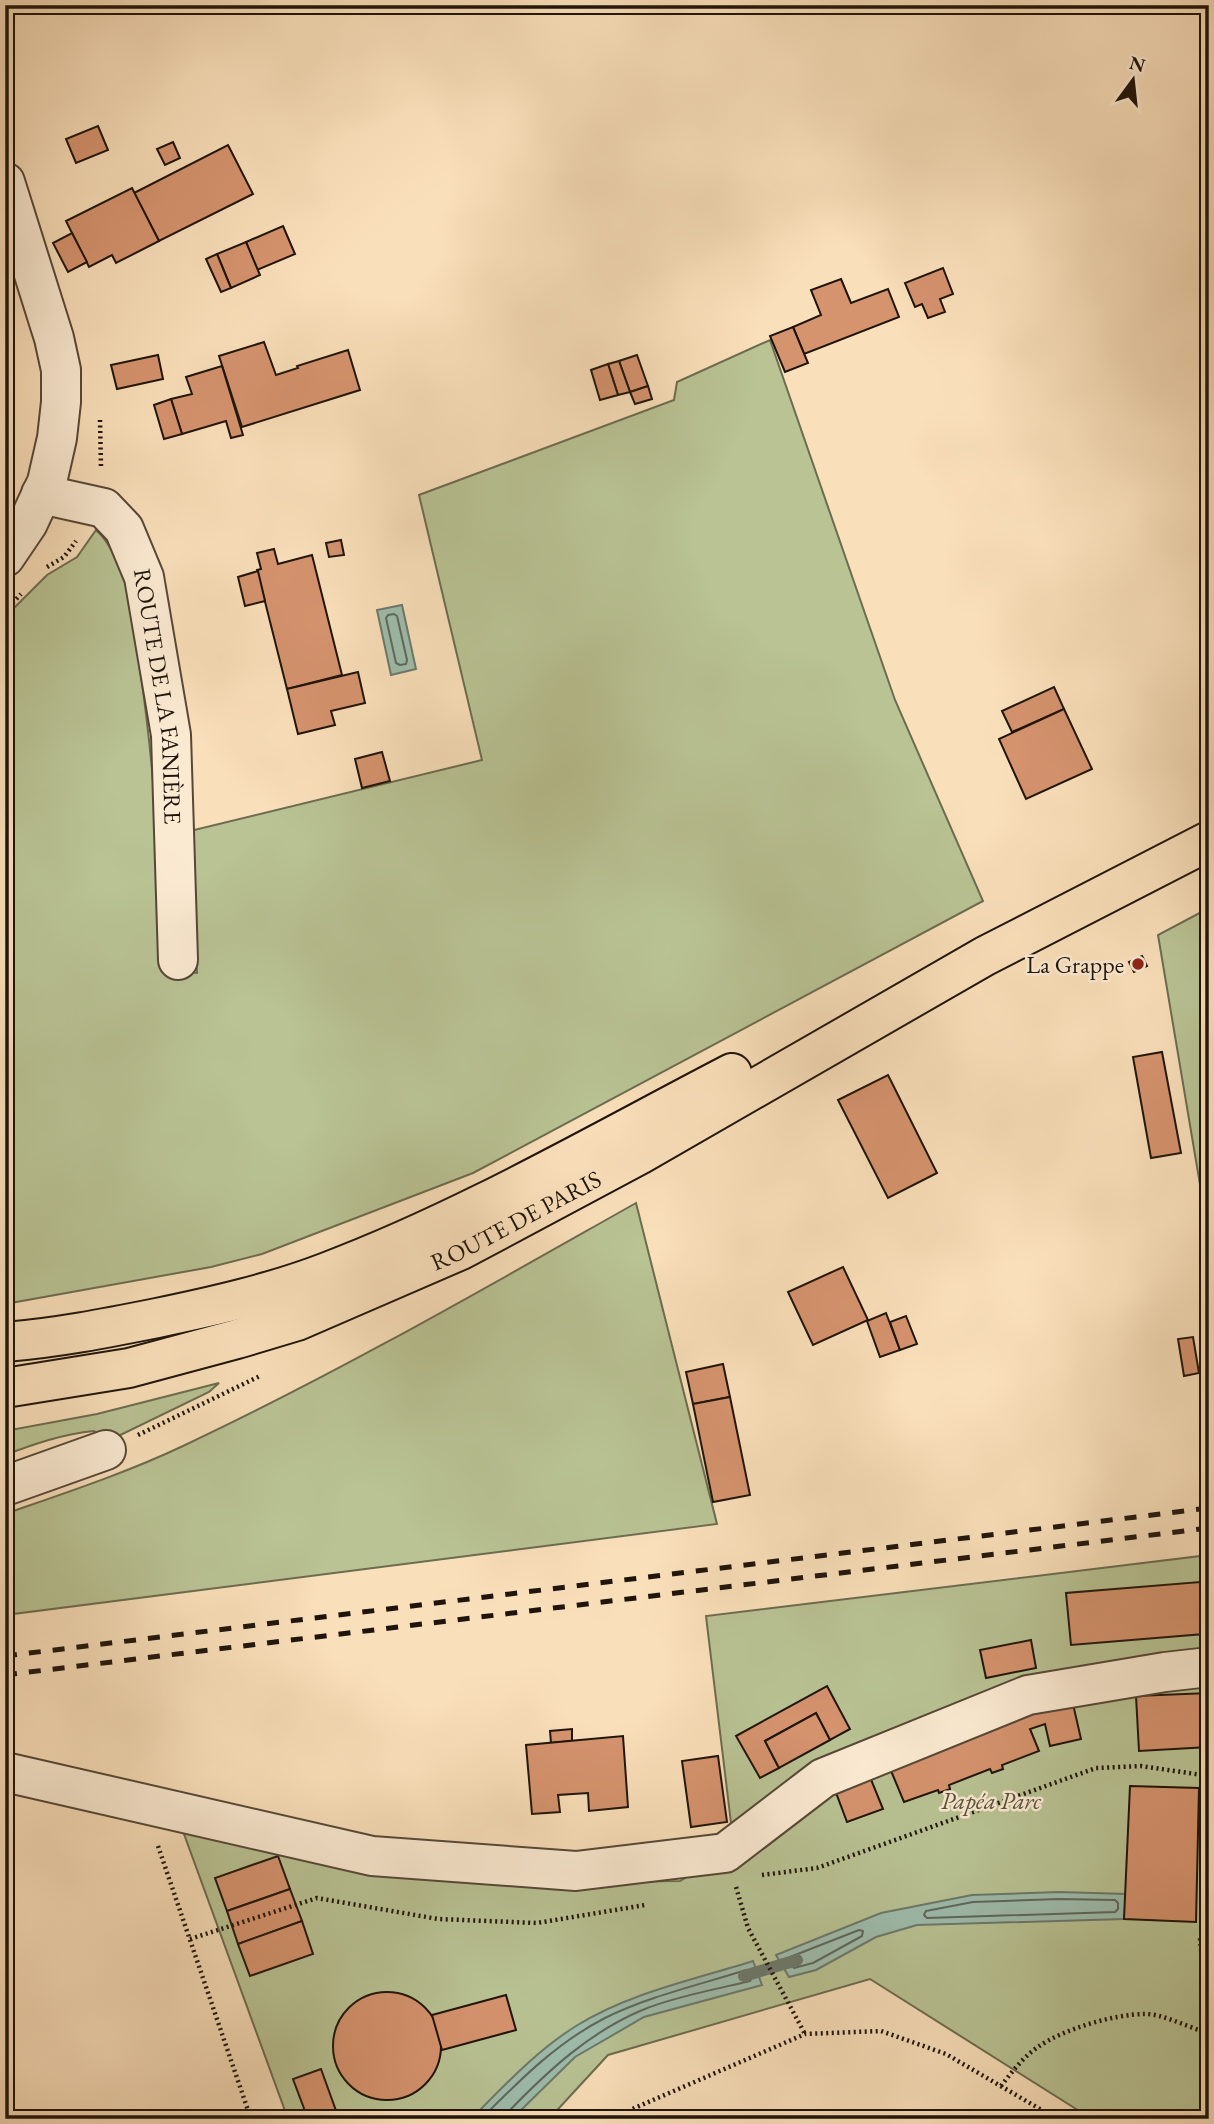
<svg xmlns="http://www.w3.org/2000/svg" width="1214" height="2124" font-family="'EB Garamond',serif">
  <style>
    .green { fill: #b9c394; stroke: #6c6c50; stroke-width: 2 }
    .water { fill: #9ebdad; stroke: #6b796c; stroke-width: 2 }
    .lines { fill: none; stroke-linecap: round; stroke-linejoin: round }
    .shore { stroke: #5e685c; stroke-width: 2 }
    .stream { stroke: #6b796c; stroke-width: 12 }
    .building { fill: #d5936e; stroke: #1f140b; stroke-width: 2 }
    .minor-casing { stroke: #564737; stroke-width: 42 }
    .major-casing { stroke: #1f140b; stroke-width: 42 }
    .path { stroke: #1f140b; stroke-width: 4.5; stroke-dasharray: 2 3.5; stroke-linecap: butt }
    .minor { stroke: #fbead2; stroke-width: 38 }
    .major { stroke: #f9dfba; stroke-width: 38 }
    .rail { stroke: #1f140b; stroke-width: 5; stroke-dasharray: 12 12; stroke-linecap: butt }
    .poi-dot { fill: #8f2418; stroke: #fbead2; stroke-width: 2.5 }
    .labels { text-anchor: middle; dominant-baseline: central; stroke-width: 5; stroke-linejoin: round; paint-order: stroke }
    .street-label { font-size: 24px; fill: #1f140b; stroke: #fbead2 }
    .poi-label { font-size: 24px; fill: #1f140b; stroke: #fbead2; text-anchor: end }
    .park-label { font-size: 24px; font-style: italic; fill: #55513b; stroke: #fbead2 }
  </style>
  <rect width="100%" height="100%" fill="#f9dfba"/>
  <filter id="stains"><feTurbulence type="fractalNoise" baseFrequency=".00286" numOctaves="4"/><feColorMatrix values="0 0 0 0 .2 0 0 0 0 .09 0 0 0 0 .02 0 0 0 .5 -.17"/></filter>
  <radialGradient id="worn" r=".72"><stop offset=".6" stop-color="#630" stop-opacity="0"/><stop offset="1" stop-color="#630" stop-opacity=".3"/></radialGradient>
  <g class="green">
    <path d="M770,340L895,700L983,901L473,1173L262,1254L211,1267L5,1304V617L47,575L77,557L96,530C113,545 121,571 128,591C136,618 137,649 141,676C155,773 160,872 167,970L197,973L190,831L482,760L419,495L674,400L677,382Z"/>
    <polygon points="1209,908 1209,1238 1158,935"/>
    <path d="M636,1203L717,1524L5,1615V1514C65,1493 126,1473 183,1446C338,1373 487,1287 636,1203Z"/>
    <path d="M219,1383L209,1392L108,1441L94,1431C63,1434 34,1444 5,1455V1431L97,1414Z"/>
    <polygon points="1209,1555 1209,2119 1092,2119 870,1979 608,2055 549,2119 288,2119 180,1823 503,1883 680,1881 739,1846 731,1823 706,1616"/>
  </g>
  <g class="water">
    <polygon points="402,605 416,669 391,675 377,610"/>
    <polygon points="1059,1892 1126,1894 1124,1919 917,1925 876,1937 816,1970 789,1977 776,1955 881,1913 972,1895"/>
    <path d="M753,1961L762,1985L644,2017L575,2057L512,2119H471C504,2086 536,2051 576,2026C629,1993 693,1980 753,1961Z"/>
  </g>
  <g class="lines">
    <g class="shore">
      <polygon points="394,614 397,616 407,660 406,664 400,665 396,663 386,618 388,615"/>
      <polygon points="1059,1899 1115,1900 1118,1903 1118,1909 1115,1912 927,1918 924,1915 926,1911 973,1902"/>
      <polygon points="859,1930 863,1931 862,1936 813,1963 794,1968 788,1961 790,1957"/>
      <path d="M481,2119C519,2081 556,2043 605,2018C649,1996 699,1985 746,1970L750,1972L752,1977L750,1981C717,1989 670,1998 640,2011C589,2033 549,2070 511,2109L507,2119"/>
    </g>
    <polyline class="stream" points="744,1976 797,1960"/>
  </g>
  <g class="building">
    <polygon points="98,126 108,150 76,163 66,139"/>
    <polygon points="173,142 180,158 165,165 157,149"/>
    <polygon points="228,145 253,194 159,241 134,193"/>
    <polygon points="132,188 159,241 116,263 112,255 89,267 66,221"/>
    <polygon points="283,226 295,254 257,270 246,242"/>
    <polygon points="72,233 87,262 68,272 53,243"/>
    <polygon points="246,242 260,275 231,288 217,254"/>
    <polygon points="217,254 231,288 221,292 206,259"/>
    <polygon points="943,268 953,294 940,299 945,312 928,318 922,304 915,307 905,283"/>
    <polygon points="841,279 851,303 888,289 899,317 804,354 793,327 821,315 811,290"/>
    <polygon points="793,327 808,363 785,372 770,336"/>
    <polygon points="264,342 276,375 298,368 297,366 348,350 360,390 242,427 219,356"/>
    <polygon points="158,355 163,379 117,389 111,365"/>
    <polygon points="637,355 648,386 630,392 619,361"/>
    <polygon points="619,361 630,392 618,395 608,364"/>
    <polygon points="608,364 618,395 600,400 591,370"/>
    <polygon points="222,366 243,435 231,438 226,421 182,434 171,399 192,394 186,377"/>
    <polygon points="648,386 652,399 635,404 630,392"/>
    <polygon points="171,399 182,434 164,439 154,405"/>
    <polygon points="341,540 344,555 329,557 326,543"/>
    <polygon points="274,549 278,564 312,555 342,675 287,689 257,570 261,569 257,553"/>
    <polygon points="258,571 265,601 245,606 238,577"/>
    <polygon points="358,672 365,703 331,711 335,725 298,734 287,689"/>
    <polygon points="1054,687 1064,709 1012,732 1002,711"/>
    <polygon points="1064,709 1092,769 1026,799 999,739"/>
    <polygon points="382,752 390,781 362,788 355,759"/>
    <polygon points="1142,956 1147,966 1134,972 1129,962"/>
    <polygon points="1162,1052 1181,1153 1151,1158 1133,1057"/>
    <polygon points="888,1075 937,1173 888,1198 838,1100"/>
    <polygon points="843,1267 868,1320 813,1345 788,1292"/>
    <polygon points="886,1313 900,1350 880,1357 867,1321"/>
    <polygon points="906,1316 917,1344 900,1350 890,1322"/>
    <polygon points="1193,1337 1199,1373 1184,1376 1178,1339"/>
    <polygon points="723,1364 730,1397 693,1404 686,1372"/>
    <polygon points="730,1397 750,1495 713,1502 693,1404"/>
    <polygon points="1200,1582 1204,1634 1071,1645 1066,1593"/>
    <polygon points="1031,1640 1036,1668 986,1678 980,1650"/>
    <polygon points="827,1686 850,1729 830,1740 816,1713 765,1741 779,1768 760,1778 736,1736"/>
    <polygon points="1209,1693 1209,1747 1139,1751 1136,1696"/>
    <polygon points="1073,1704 1081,1739 1050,1746 1045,1724 1030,1729 1039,1751 1002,1765 1003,1769 992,1773 990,1769 949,1785 950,1789 939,1793 938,1790 904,1802 889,1766 1041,1711"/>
    <polygon points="816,1713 830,1740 779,1768 765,1741"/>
    <polygon points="572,1729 572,1741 551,1743 550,1731"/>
    <polygon points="623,1736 628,1807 589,1811 588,1793 558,1795 560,1812 532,1814 526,1745"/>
    <polygon points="718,1756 727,1822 691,1827 682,1761"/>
    <polygon points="870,1777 883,1809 847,1822 835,1790"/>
    <polygon points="1130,1786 1199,1788 1196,1922 1124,1919"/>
    <polygon points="278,1856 290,1889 227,1911 215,1878"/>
    <polygon points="290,1889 302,1921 238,1944 227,1911"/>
    <polygon points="302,1921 313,1954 250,1976 238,1944"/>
    <circle cx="387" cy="2046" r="54"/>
    <polygon points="506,1995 516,2030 442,2050 432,2015"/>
    <polygon points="321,2069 339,2119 308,2119 293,2079"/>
  </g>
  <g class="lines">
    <g class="minor-casing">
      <g id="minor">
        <polyline points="5,182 54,338 61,370 61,402 57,438 47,482 28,523 5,557"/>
        <path id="s1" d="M41,494L104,508L124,529L144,577L171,735L178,960"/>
        <polyline points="5,1486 106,1450"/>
        <polyline points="5,1772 372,1856 576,1871 725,1853 823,1778 1028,1695 1165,1672 1209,1667"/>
      </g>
    </g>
    <g class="major-casing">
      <g id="major">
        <path d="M5,1342C56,1338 107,1328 157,1318C215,1306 272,1293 327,1272C467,1219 599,1142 732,1073"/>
        <path id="s2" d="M5,1388L129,1368L237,1339L297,1321L461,1250L639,1155L985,956L1209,841"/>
      </g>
    </g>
    <g class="path">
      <polyline points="100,420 101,467"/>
      <polyline points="47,567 64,557 76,541"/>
      <polyline points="5,611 21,594"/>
      <polyline points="138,1435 260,1376"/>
      <polyline points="158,1846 251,2119"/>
      <polyline points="762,1875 817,1868 1096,1768 1141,1766 1209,1776"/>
      <polyline points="736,1887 748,1928 805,2034"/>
      <polyline points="190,1939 317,1898 438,1919 537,1923 645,1905"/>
      <path d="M1001,2086C1012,2072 1023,2057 1038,2047C1063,2029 1115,2014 1145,2014C1163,2014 1185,2026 1202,2031L1207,2019L1200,1938L1206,1930L1209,1868"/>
      <polyline points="620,2119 630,2110 805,2034 881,2031 946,2054 1057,2119"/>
    </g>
    <use href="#minor" class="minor"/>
    <use href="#major" class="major"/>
    <g class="rail">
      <polyline points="5,1656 1209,1508"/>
      <polyline points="5,1675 1209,1528"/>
    </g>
  </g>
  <circle class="poi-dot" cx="1138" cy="964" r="7"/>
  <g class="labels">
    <g class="street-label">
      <text stroke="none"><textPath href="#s1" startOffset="266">ROUTE DE LA FANIÈRE</textPath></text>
      <text stroke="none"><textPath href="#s2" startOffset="541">ROUTE DE PARIS</textPath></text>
    </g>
    <g class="poi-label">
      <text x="1124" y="964">La Grappe</text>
    </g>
    <g class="park-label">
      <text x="991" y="1800">Papéa Parc</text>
    </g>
  </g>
  <rect width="1214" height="2124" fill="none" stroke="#f9dfba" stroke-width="28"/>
  <rect x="7" y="7" width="1200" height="2110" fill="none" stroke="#1f140b" stroke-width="3.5"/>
  <rect x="14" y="14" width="1186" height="2096" fill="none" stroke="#1f140b" stroke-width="2"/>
  <g transform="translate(1133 80) rotate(15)" stroke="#fbead2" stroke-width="5" paint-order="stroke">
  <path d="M0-5L12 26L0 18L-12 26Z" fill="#1f140b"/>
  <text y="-10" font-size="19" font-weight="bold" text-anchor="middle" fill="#1f140b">N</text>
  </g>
  <rect width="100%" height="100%" filter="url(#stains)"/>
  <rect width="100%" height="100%" fill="url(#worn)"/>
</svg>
